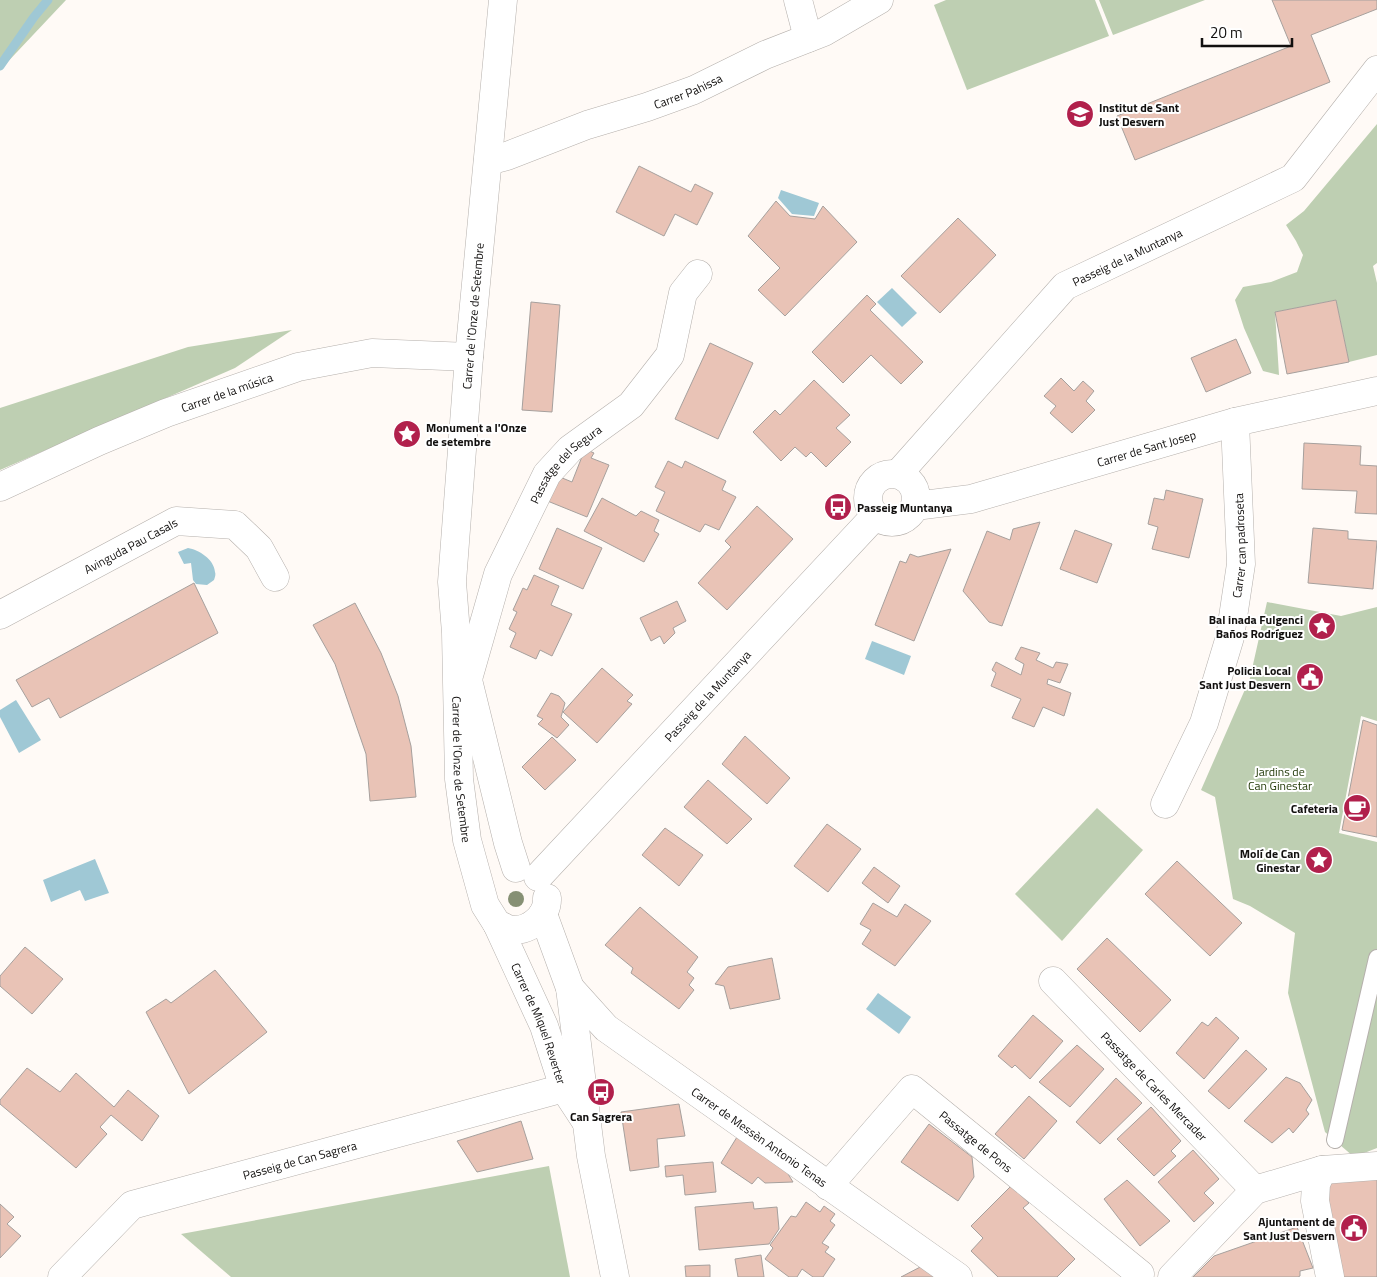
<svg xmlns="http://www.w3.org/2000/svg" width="1377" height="1277" font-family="'Titillium Web',sans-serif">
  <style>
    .green { fill: #becfb2 }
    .water { fill: #9fc8d5 }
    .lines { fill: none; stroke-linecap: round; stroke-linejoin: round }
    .stream { stroke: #9fc8d5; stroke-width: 9 }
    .building { fill: #e9c3b6; stroke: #a6a09d }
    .lane-casing { stroke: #b5b0ac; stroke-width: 18 }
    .street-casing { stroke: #b5b0ac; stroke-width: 29 }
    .lane { stroke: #fff; stroke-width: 16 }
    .street { stroke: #fff; stroke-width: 28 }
    .tree { fill: #869074 }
    .labels { text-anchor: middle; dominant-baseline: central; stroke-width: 4; stroke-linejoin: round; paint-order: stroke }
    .street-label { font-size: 12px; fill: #110f0e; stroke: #fff }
    .poi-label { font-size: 12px; font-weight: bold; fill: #110f0e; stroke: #fff; text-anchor: end }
    .park-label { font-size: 12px; fill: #233a09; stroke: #fff }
  </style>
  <rect width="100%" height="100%" fill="#fffaf6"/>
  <g class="green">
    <polygon points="0,0 66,0 0,70"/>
    <polygon points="946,0 1095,0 1109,36 967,90 934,5"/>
    <polygon points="1099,0 1205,0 1113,35"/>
    <polygon points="1377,124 1377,263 1373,266 1377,283 1377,355 1349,362 1336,300 1275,312 1279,375 1263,371 1244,328 1235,300 1243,287 1271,282 1297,272 1303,255 1296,241 1286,225 1304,211"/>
    <polygon points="292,330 235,368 0,470 0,408 188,347"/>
    <polygon points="1267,602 1341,616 1377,607 1377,721 1361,716 1339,833 1377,842 1377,1148 1354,1157 1325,1132 1288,993 1295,933 1250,906 1233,899 1215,797 1201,790 1250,678"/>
    <polygon points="1097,808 1143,850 1062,941 1015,894"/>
    <polygon points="549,1166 570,1277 231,1277 181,1234"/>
  </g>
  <g class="water">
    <polygon points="781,190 819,203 814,216 792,214 778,198"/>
    <polygon points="892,288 917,313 902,327 877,302"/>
    <path d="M188,548C199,550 214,559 215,572C216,574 215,577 214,580L207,585L196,584L193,580L191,563L184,564L178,552Z"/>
    <polygon points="872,641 911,656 904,675 865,659"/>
    <polygon points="16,700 41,740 19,753 0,717 0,710"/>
    <polygon points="95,859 109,893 85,901 80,890 51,902 43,880"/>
    <polygon points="878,993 911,1017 899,1034 866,1009"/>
  </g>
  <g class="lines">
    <polyline class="stream" points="0,66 34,17 48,0"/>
  </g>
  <g class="building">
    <polygon points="1272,0 1377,0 1377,9 1311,35 1330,82 1135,160 1117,116 1291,46"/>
    <polygon points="639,166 691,192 695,184 713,193 697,225 675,214 664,236 616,212"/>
    <polygon points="776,201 790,216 815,219 823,206 857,242 785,316 758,290 780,268 748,236"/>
    <polygon points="958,218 996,255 940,313 901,276"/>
    <polygon points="867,295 876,304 870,310 923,362 901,384 871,355 843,383 812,352"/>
    <polygon points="1336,300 1349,362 1287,374 1275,312"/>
    <polygon points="531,302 560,305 552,412 522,410"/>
    <polygon points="1236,339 1251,373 1206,392 1191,358"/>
    <polygon points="710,343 753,363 718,439 675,419"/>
    <polygon points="1061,378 1074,391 1083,381 1094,391 1086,401 1095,410 1072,433 1050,413 1056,406 1044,396"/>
    <polygon points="814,380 850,415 836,428 851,442 826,467 811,452 806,457 795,447 781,461 753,432 775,410 780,415"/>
    <polygon points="1304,443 1361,446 1360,465 1377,466 1377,514 1355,513 1357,491 1302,489"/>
    <polygon points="585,449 594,453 591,458 609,465 587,517 545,500 555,475 572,482"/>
    <polygon points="668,461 682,468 685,461 726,481 722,490 736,497 719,530 705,524 700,532 656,511 665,492 655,487"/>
    <polygon points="1166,490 1203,499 1189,558 1152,549 1158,527 1148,524 1154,498 1164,500"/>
    <polygon points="602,498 636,516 641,511 659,520 654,531 659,534 644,562 584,531"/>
    <polygon points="757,506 793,539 727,610 698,583 731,547 725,541"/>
    <polygon points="1040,522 1002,626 989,622 963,591 987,531 1010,540 1013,529"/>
    <polygon points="557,528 602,548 583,589 539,569"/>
    <polygon points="1313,528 1348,531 1348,539 1377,541 1373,589 1308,583"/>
    <polygon points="1075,530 1112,544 1097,583 1060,569"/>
    <polygon points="951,549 914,641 875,625 900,561 906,563 910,554 918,557"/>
    <polygon points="534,575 559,586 551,605 572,614 552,656 540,650 536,659 510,647 516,633 509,629 517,612 513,610 523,588 527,590"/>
    <polygon points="194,583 218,633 60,718 49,698 32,707 16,680"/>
    <polygon points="677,601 686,621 673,628 675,633 664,644 660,636 651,641 640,618"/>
    <polygon points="355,603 381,653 398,696 411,746 416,797 370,801 366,754 335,664 313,625"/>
    <polygon points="1021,647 1040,653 1036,660 1053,668 1056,662 1068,664 1060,683 1048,679 1047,684 1071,693 1064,716 1043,707 1034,727 1012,718 1021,699 991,686 996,673 992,670 996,662 1021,675 1024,664 1015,659"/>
    <polygon points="602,668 633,695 627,701 632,704 597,743 563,712"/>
    <polygon points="551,693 559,696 565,703 561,717 569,725 557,738 538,724 543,719 537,716"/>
    <polygon points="1363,720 1377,725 1377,837 1342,830"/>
    <polygon points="745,736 790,778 767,804 722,764"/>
    <polygon points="552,737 576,760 545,790 522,767"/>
    <polygon points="708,780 752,819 727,844 684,807"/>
    <polygon points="827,824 861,849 828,892 794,866"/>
    <polygon points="665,828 703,855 679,886 642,855"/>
    <polygon points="1177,861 1242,923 1210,956 1145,894"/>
    <polygon points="874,867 900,886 888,903 862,883"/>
    <polygon points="873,903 897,917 905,904 931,921 895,966 862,944 871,930 860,924"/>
    <polygon points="640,907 698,957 687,972 694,978 689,985 694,990 679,1009 631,973 633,968 605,945"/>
    <polygon points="1107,938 1171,1000 1140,1032 1077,969"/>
    <polygon points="25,947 63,979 32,1014 0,986 0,976"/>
    <polygon points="772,958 780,999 730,1009 724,986 715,984 728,967"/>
    <polygon points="215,970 267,1032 189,1094 146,1012 166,999 171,1003"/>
    <polygon points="1033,1015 1063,1041 1030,1079 1015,1065 1012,1068 998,1056"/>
    <polygon points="1216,1017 1239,1038 1204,1079 1176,1053 1202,1022 1208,1026"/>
    <polygon points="1077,1045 1104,1069 1070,1107 1039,1082"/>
    <polygon points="1246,1050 1267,1069 1229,1109 1208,1091"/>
    <polygon points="27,1068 60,1092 76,1073 114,1107 128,1090 159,1116 142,1141 111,1115 100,1127 107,1134 76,1168 0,1104 0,1100"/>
    <polygon points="1286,1077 1300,1083 1312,1100 1306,1110 1309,1114 1293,1133 1289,1128 1272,1143 1244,1121"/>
    <polygon points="1116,1078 1142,1103 1100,1144 1076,1122"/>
    <polygon points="1029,1096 1057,1121 1024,1159 995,1134"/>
    <polygon points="679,1104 685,1136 657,1139 659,1167 630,1171 621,1112"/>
    <polygon points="1151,1107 1181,1141 1171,1151 1176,1156 1154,1176 1117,1139"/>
    <polygon points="521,1121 533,1159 477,1172 457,1141"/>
    <polygon points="929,1124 972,1157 974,1177 958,1201 901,1162"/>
    <polygon points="737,1137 785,1169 793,1182 765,1183 758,1177 752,1184 721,1163"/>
    <polygon points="1193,1150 1219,1179 1204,1193 1214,1203 1194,1222 1158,1182"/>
    <polygon points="713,1162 716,1192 685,1195 683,1175 666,1177 665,1166"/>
    <polygon points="1377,1174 1377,1277 1339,1277 1321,1179"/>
    <polygon points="1127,1180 1170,1221 1140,1246 1104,1199"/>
    <polygon points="1011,1186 1029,1203 1023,1208 1075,1259 1057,1277 998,1277 971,1251 983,1238 971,1226"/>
    <polygon points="753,1202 754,1209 777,1207 779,1229 769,1244 699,1250 695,1207"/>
    <polygon points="806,1202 820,1212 824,1206 835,1214 830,1221 835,1225 822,1243 829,1247 825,1252 835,1259 823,1277 813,1277 802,1269 797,1277 789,1277 765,1259 773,1248 770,1245 791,1216 796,1217"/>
    <polygon points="0,1204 14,1217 7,1224 21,1236 0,1258"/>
    <polygon points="1297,1227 1313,1268 1300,1271 1300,1276 1298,1277 1193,1277 1214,1256"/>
    <polygon points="761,1255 764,1277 738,1277 735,1259"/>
    <polygon points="926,1264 933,1277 901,1277"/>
    <polygon points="710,1265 710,1277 686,1277 685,1266"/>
  </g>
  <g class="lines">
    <g class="lane-casing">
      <polyline id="lane" points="1335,1140 1377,958"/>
    </g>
    <g class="street-casing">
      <g id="street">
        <path id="s1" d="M503,0L469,357L452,582L456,633L459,779L467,840L485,905L497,924L544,1026L564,1088L585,1120"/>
        <polyline points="798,0 808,38"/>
        <path id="s2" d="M488,161L507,156L587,125L647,107L694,90L765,55L824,32L879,0"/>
        <path id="s3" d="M898,474L1065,286L1293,178L1377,70"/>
        <circle cx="892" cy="498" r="24"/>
        <path id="s4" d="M0,487L99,441L166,413L298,367L372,353L469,357"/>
        <path id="s5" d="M915,506L971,499L1235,422L1377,391"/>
        <path id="s6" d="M0,615L176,521L235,525L259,548L275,577"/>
        <path id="s7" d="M468,679L498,574L547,474L570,449L631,405L670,355L683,293L698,274"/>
        <polyline points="468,680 508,843 516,868"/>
        <path id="s8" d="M1165,804L1204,723L1230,637L1241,564L1235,422"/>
        <path id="s9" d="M538,877L875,516"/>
        <polyline points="543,914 570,988 591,1156 615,1277"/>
        <path d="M497,924C501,925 505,928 508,929C527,934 548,917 547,898"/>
        <path id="s10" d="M1053,981L1255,1190"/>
        <path id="s11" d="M570,988L606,1028L958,1277"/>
        <polyline points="1322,1170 1316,1184 1315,1201 1330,1277"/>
        <path id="s12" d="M828,1186L912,1089L1140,1274"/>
        <path id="s13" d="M62,1277L132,1205L564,1088"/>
        <polyline points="1172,1277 1255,1190 1322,1170 1377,1166"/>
      </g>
    </g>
    <use href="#lane" class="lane"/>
    <use href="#street" class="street"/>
  </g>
  <circle class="tree" cx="516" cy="899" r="8"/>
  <defs>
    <g id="school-disc" transform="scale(1.4375)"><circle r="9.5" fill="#b1204c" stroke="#fff"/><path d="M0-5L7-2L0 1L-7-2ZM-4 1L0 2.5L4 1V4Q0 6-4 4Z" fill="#fff"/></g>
    <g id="sight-disc" transform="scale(1.4375)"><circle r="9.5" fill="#b1204c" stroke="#fff"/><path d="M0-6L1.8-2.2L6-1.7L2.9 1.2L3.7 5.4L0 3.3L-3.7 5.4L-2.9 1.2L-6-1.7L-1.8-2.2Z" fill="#fff"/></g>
    <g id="bus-disc" transform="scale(1.4375)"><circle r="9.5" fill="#b1204c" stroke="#fff"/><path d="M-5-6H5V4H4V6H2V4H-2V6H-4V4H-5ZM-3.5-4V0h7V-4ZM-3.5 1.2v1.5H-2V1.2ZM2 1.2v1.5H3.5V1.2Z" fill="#fff"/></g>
    <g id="civic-disc" transform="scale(1.4375)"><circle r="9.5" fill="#b1204c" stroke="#fff"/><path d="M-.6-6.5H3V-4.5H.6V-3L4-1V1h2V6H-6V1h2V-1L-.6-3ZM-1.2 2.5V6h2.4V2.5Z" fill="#fff"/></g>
    <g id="cafe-disc" transform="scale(1.4375)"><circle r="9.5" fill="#b1204c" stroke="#fff"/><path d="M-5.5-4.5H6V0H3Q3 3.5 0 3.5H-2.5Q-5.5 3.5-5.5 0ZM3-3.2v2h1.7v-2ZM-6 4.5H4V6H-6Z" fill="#fff"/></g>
  </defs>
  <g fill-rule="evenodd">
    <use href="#school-disc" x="1080" y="114"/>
    <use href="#sight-disc" x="407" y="434"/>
    <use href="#bus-disc" x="838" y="507"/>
    <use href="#sight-disc" x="1322" y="626"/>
    <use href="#civic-disc" x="1310" y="677"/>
    <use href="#cafe-disc" x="1357" y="808"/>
    <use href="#sight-disc" x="1319" y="860"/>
    <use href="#bus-disc" x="601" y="1092"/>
    <use href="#civic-disc" x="1354" y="1228"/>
  </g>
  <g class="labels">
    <g class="street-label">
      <text stroke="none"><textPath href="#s2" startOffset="212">Carrer Pahissa</textPath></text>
      <text stroke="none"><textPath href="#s3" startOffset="320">Passeig de la Muntanya</textPath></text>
      <text transform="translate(473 316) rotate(-85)">Carrer de l'Onze de Setembre</text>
      <text stroke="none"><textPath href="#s4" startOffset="246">Carrer de la música</textPath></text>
      <text stroke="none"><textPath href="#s5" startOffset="239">Carrer de Sant Josep</textPath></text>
      <text stroke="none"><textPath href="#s7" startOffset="240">Passatge del Segura</textPath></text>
      <text stroke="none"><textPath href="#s8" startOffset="272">Carrer can padroseta</textPath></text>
      <text stroke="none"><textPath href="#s6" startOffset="148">Avinguda Pau Casals</textPath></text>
      <text stroke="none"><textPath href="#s9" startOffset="248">Passeig de la Muntanya</textPath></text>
      <text stroke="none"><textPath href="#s1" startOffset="772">Carrer de l'Onze de Setembre</textPath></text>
      <text stroke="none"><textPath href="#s1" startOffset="1041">Carrer de Miquel Reverter</textPath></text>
      <text stroke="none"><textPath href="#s10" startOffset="146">Passatge de Carles Mercader</textPath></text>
      <text stroke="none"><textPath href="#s11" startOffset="242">Carrer de Messèn Antonio Tenas</textPath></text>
      <text stroke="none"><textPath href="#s12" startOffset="211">Passatge de Pons</textPath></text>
      <text stroke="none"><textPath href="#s13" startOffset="274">Passeig de Can Sagrera</textPath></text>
    </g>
    <g class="poi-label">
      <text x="1099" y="107" text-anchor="start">Institut de Sant<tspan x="1099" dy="14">Just Desvern</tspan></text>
      <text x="426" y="427" text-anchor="start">Monument a l'Onze<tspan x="426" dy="14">de setembre</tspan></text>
      <text x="857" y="507" text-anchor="start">Passeig Muntanya</text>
      <text x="1303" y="619">Bal inada Fulgenci<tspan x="1303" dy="14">Baños Rodríguez</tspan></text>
      <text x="1291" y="670">Policia Local<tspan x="1291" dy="14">Sant Just Desvern</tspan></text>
      <text x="1338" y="808">Cafeteria</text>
      <text x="1300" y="853">Molí de Can<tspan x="1300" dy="14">Ginestar</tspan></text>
      <text x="601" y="1116" text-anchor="middle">Can Sagrera</text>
      <text x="1335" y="1221">Ajuntament de<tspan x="1335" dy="14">Sant Just Desvern</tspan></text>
    </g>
    <g class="park-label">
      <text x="1280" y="771">Jardins de<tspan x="1280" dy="14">Can Ginestar</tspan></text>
    </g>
  </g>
  <path d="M1202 38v8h90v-8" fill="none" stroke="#110f0e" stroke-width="2.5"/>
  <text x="1210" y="38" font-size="15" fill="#110f0e" stroke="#ffffff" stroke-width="4" paint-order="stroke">20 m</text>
</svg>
